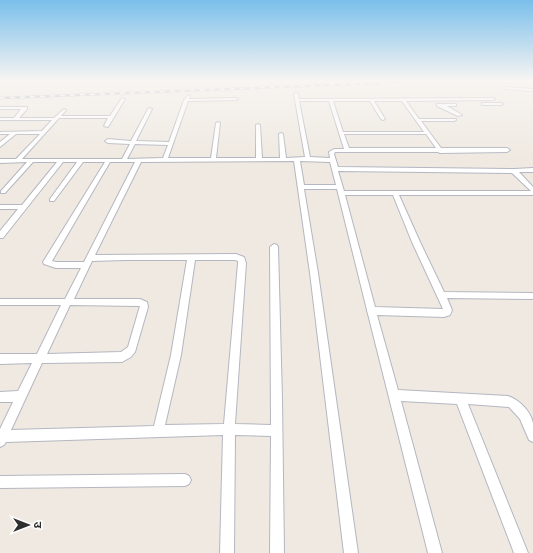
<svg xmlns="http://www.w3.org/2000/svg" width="533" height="553" font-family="'Source Sans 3','Noto Sans Devanagari',sans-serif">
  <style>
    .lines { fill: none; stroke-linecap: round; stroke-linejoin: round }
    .street-casing { stroke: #b4b7c1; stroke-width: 2 }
    .street { fill: #fff; fill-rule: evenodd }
    .rail-casing { stroke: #a3a6b8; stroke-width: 2.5 }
    .rail { stroke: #fff; stroke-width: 1.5; stroke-dasharray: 5; stroke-linecap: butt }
  </style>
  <rect width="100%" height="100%" fill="#efe9e1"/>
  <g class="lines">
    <g class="street-casing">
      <g id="street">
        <polygon points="504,87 533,89 533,91 505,89"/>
        <path d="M296,93L298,94L299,99L494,98L495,99L493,100L406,101L419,119H456V120L454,121H421L441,148H507L510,150L507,152L440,153L438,152H335L334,154L338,167L514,169L533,168V172H519L533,187V195H399L420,242L444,292L533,293V299L447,298L452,310L450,315L444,317L377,315L398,390L508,396C519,400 530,410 533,423C533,428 533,436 533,442L529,440L520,419L509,407L468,404L528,553H514L457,404L401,401L442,553H428L368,314L367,311V310L337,189H304L318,273L358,553H344L310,273L294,161L141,162L95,255L236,254L244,257L246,263L235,424L271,425L270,247L274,244L277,245L278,247L282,399L284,553H270L271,436L235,435L234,553H220L223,435L6,442L4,445L0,447V429L13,402H0V392L18,391L32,363L0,364V354H37L61,305H0V299H65L81,268H56L44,264L43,262L105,162H83L54,201H50V199L77,162H63L3,238H0V231L18,209H0V205H22L57,162H33L5,193H1V191L27,162L0,163V159H16L40,134H16L0,147V142L10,134H0V132L42,131L52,120H0V118H14L21,109H0V107H27V109L19,118H54L64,109L66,110L61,116H110L122,98L125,99L108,127L104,126L108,118H59L22,159H122L130,144L108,143L105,141L108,139L131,141L148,109L150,108L152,109L136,141L169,142L184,100L188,95L190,96L189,99L236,98L238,99L236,100L188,101L168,158H211L216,123L218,122L220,123L216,158H256V125L258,124L260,125L262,158H280L279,134L281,133L283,134L286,158L305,157L294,94ZM299,101H329L344,149H334L329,152L330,158L310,157ZM333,101H370L381,119L383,120L385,119L374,101H402L424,132H343ZM344,134H426L436,148H349ZM135,144L168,145L163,158L127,159ZM300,161L330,162L336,185H304ZM110,162H135L84,262H56L52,261ZM338,171L512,173L531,191H344ZM345,195H393L412,242L443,309L375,307ZM124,260H187L171,355L154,426L11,430L42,363L122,362L131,357L135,352L148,307L147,302L140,299H74L92,261ZM195,260H235L238,261V263L224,424L165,425L181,355ZM70,305L140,306L128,347L121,352L47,354Z"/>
        <polygon points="484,103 501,103 503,104 501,105 482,105 482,103"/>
        <polygon points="439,104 456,104 456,106 447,106 462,115 458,116 437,106 437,104"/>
        <polygon points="185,474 189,476 191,480 189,484 185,486 0,488 0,476"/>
      </g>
    </g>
    <use href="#street" class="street"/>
    <g class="rail-casing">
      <polyline id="rail" points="0,98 459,80"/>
    </g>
    <use href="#rail" class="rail"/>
  </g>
  <linearGradient id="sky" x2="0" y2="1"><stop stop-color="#7abfeb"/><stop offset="0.51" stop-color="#f8f5f2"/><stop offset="1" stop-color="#f8f5f2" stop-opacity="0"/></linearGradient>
  <rect width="533" height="158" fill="url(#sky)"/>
  <g transform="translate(28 525) rotate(90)" stroke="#ffffff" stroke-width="3" paint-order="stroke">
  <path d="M0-3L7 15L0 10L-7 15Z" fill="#2e2e2e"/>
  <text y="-6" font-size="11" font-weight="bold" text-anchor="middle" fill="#2e2e2e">उ</text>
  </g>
</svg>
